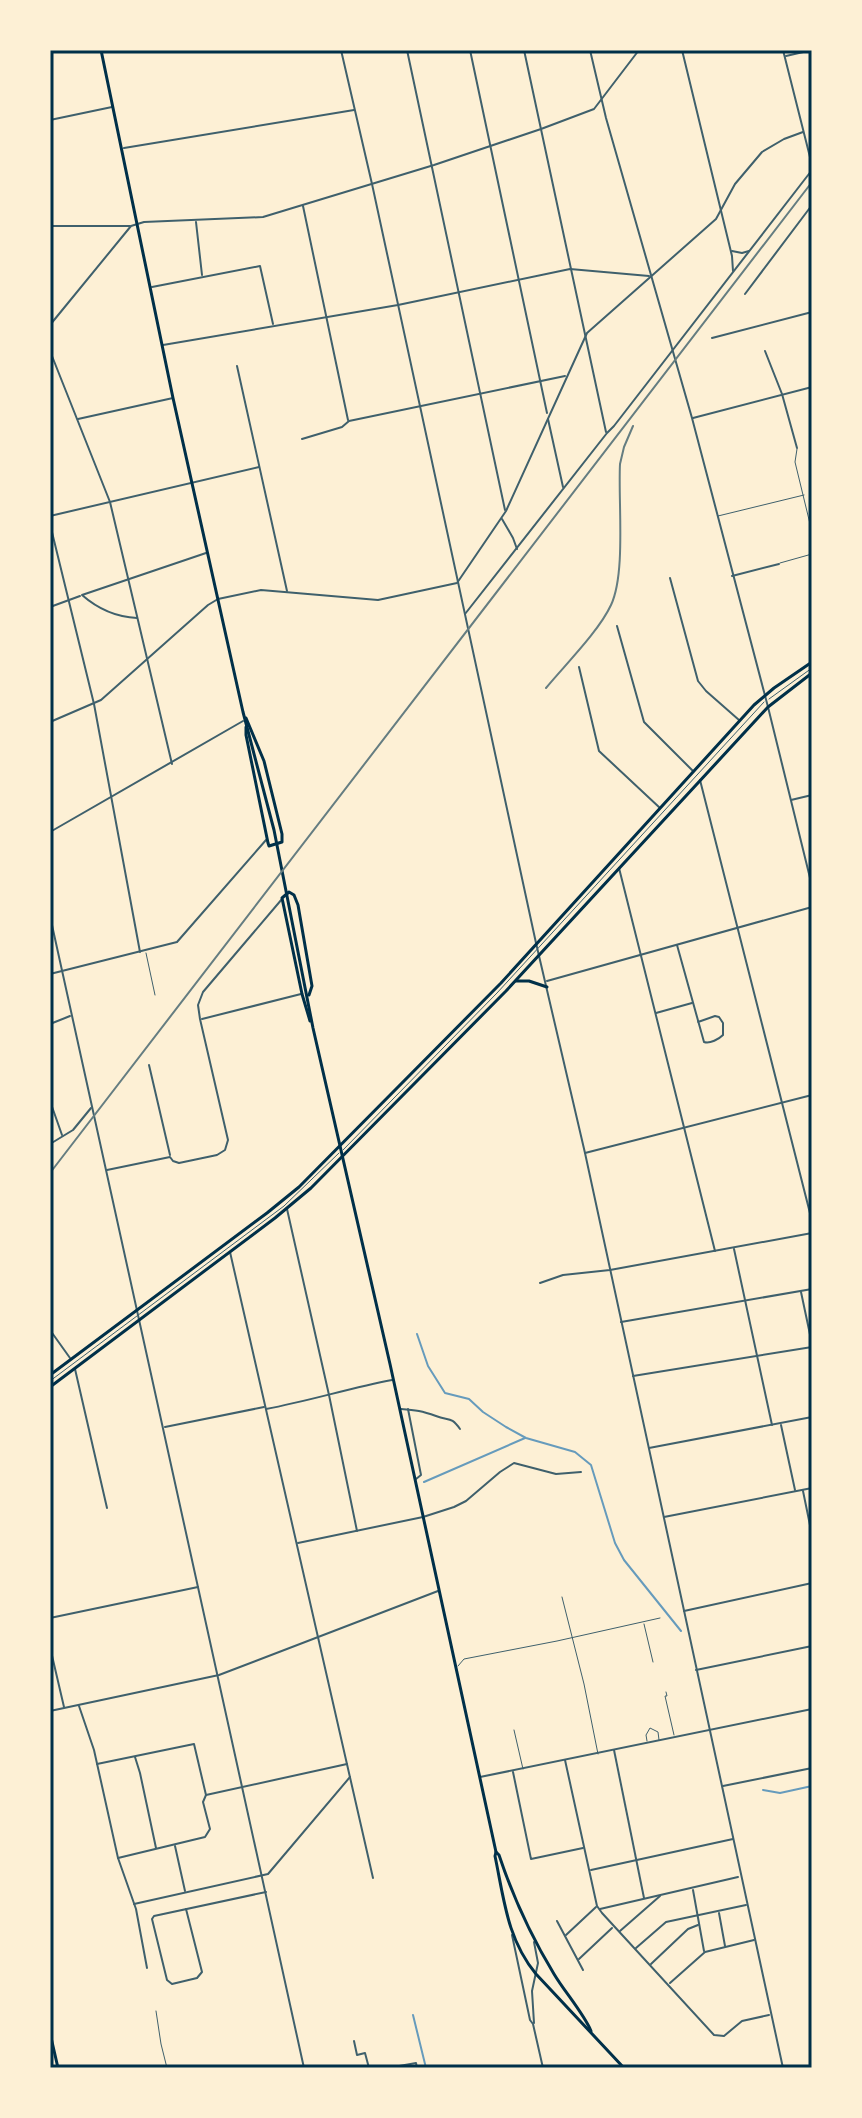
<svg xmlns="http://www.w3.org/2000/svg" width="862" height="2118" font-family="'PT Sans Narrow',sans-serif">
  <style>
    .lines { fill: none; stroke-linecap: round; stroke-linejoin: round }
    .stream { stroke: #669bbc; stroke-width: 2 }
    .service { stroke: #3f606c; stroke-width: 1 }
    .pedestrian { stroke: #3f606c; stroke-width: 1 }
    .minor { stroke: #3f606c; stroke-width: 2 }
    .tertiary { stroke: #3f606c; stroke-width: 2 }
    .secondary { stroke: #003049; stroke-width: 3 }
    .primary { stroke: #003049; stroke-width: 3 }
    .rail { stroke: #657d81; stroke-width: 2 }
    .neatline { fill: none; stroke: #003049; stroke-width: 3 }
  </style>
  <rect width="100%" height="100%" fill="#fdf0d5"/>
  <g class="lines">
    <g class="stream">
      <polyline points="417,1334 428,1366 445,1393 469,1399 483,1412 506,1427 526,1438 575,1452 591,1465 615,1543 624,1560 681,1631"/>
      <polyline points="424,1482 525,1438"/>
      <polyline points="763,1790 780,1793 812,1786"/>
      <polyline points="413,2015 426,2068"/>
    </g>
    <g class="service">
      <polyline points="797,449 795,462 812,532"/>
      <polyline points="718,516 804,495"/>
      <polyline points="780,563 812,554"/>
      <polyline points="769,699 812,668"/>
      <polyline points="146,953 155,995"/>
      <polyline points="343,1150 497,993 764,702"/>
      <polyline points="50,1381 284,1206 339,1153"/>
      <polyline points="562,1597 584,1684 598,1754"/>
      <polyline points="644,1624 653,1662"/>
      <polyline points="458,1666 464,1659 557,1641 660,1618"/>
      <polyline points="666,1692 667,1696 665,1696 674,1735"/>
      <polyline points="514,1730 523,1769"/>
      <polyline points="156,2011 161,2044 167,2068"/>
    </g>
    <polyline class="pedestrian" points="647,1741 646,1735 650,1728 658,1732 659,1740"/>
    <g class="minor">
      <polyline points="341,50 372,184 536,943 585,1153 783,2068"/>
      <polyline points="407,50 505,510"/>
      <polyline points="470,50 547,413"/>
      <polyline points="524,50 606,432"/>
      <polyline points="682,50 732,256 733,271"/>
      <polyline points="786,56 812,50"/>
      <polyline points="50,120 112,107"/>
      <polyline points="124,148 354,110"/>
      <polyline points="303,206 348,420"/>
      <polyline points="196,222 202,275"/>
      <polyline points="50,226 130,226"/>
      <polyline points="732,251 742,253 749,251"/>
      <polyline points="152,287 260,266 273,324"/>
      <polyline points="745,294 812,205"/>
      <polyline points="712,338 812,312"/>
      <polyline points="163,345 398,305 570,269 649,276"/>
      <polyline points="50,351 110,502 172,764"/>
      <polyline points="765,351 782,394 797,448"/>
      <polyline points="237,366 287,591"/>
      <polyline points="693,418 812,387"/>
      <polyline points="78,419 173,398"/>
      <polyline points="548,419 563,487"/>
      <polyline points="302,439 342,427 349,421 565,376"/>
      <polyline points="50,516 259,467"/>
      <polyline points="502,519 513,538 517,549"/>
      <polyline points="50,524 94,704 140,952"/>
      <polyline points="732,576 779,564"/>
      <polyline points="670,578 698,681 706,691 739,720"/>
      <polyline points="50,607 80,596"/>
      <polyline points="465,614 607,433 614,426 812,170"/>
      <path d="M137,618C115,617 98,609 82,595L206,553"/>
      <polyline points="617,626 644,722 693,771"/>
      <polyline points="579,667 599,751 660,808"/>
      <polyline points="50,722 101,700 208,605 218,599 261,590 378,600 457,583 506,511 587,333 716,219 735,184 762,152 784,139 803,132"/>
      <polyline points="700,780 812,1221"/>
      <polyline points="791,800 812,795"/>
      <polyline points="50,832 243,721"/>
      <polyline points="619,868 715,1251"/>
      <path d="M677,945L704,1042C710,1044 719,1039 723,1035V1023L719,1017L715,1016L698,1022"/>
      <polyline points="547,981 812,907"/>
      <polyline points="656,1013 692,1003"/>
      <polyline points="202,1019 301,994"/>
      <polyline points="50,1024 70,1016"/>
      <polyline points="149,1065 170,1155"/>
      <polyline points="50,1101 62,1135"/>
      <polyline points="50,1144 73,1130 91,1108"/>
      <polyline points="585,1153 812,1095"/>
      <polyline points="107,1170 170,1157 173,1161 179,1163 217,1155 225,1150 228,1140 200,1019 198,1005 203,992 282,899"/>
      <polyline points="287,1209 329,1395 357,1531"/>
      <polyline points="734,1249 772,1425"/>
      <polyline points="230,1252 373,1878"/>
      <polyline points="540,1283 563,1275 610,1270 812,1233"/>
      <polyline points="801,1292 812,1344"/>
      <polyline points="621,1322 812,1289"/>
      <polyline points="50,1330 70,1358"/>
      <polyline points="75,1369 107,1508"/>
      <polyline points="633,1376 812,1347"/>
      <path d="M266,1409C309,1401 350,1388 392,1380"/>
      <path d="M401,1409C416,1410 422,1411 436,1416C449,1421 451,1416 460,1429"/>
      <polyline points="408,1409 421,1475 416,1479"/>
      <polyline points="781,1425 795,1490"/>
      <polyline points="165,1427 264,1407"/>
      <polyline points="649,1448 812,1417"/>
      <polyline points="803,1491 812,1535"/>
      <polyline points="664,1517 812,1488"/>
      <polyline points="298,1543 423,1517 454,1507 466,1501 500,1472 514,1463 556,1474 581,1472"/>
      <polyline points="684,1611 812,1583"/>
      <polyline points="50,1618 198,1587"/>
      <polyline points="50,1647 64,1707"/>
      <polyline points="696,1670 812,1646"/>
      <polyline points="79,1706 94,1750 118,1858 136,1909 147,1968"/>
      <polyline points="50,1711 219,1675 438,1591"/>
      <polyline points="614,1750 644,1898"/>
      <polyline points="135,1757 140,1773 156,1848"/>
      <polyline points="565,1760 597,1906 602,1913 714,2035 724,2036 742,2021 769,2015"/>
      <polyline points="97,1764 194,1744 206,1795 203,1802 210,1829 205,1837 118,1858"/>
      <polyline points="513,1772 531,1859 583,1848"/>
      <polyline points="480,1777 812,1709"/>
      <polyline points="723,1786 812,1768"/>
      <polyline points="206,1795 347,1764"/>
      <polyline points="175,1846 185,1891"/>
      <polyline points="591,1870 733,1839"/>
      <polyline points="693,1890 704,1951"/>
      <polyline points="134,1904 268,1874 350,1777"/>
      <polyline points="186,1909 202,1972 197,1978 172,1984 167,1980 152,1919 154,1916 266,1892"/>
      <polyline points="600,1909 738,1877"/>
      <polyline points="719,1913 725,1946"/>
      <polyline points="557,1921 583,1970"/>
      <polyline points="620,1931 660,1896"/>
      <polyline points="566,1935 596,1907"/>
      <polyline points="636,1948 666,1922 746,1905"/>
      <polyline points="579,1959 612,1928"/>
      <polyline points="651,1964 688,1929 698,1925"/>
      <polyline points="670,1983 705,1952 754,1940"/>
      <polyline points="354,2041 357,2055 365,2053 369,2068"/>
      <polyline points="388,2068 416,2063 417,2068"/>
    </g>
    <g class="tertiary">
      <polyline points="590,50 606,118 692,418 768,707 812,886"/>
      <polyline points="783,50 812,165"/>
      <polyline points="50,325 131,226 144,222 263,217 434,165 541,129 594,109 639,50"/>
      <polyline points="50,916 304,2068"/>
      <polyline points="50,974 177,942 266,840"/>
      <polyline points="512,1935 530,2020 533,2024 543,2068"/>
      <polyline points="534,2023 532,1991 538,1963 534,1942"/>
    </g>
    <g class="secondary">
      <path d="M101,50L173,398L243,712L274,830L313,1028L390,1364L496,1852L495,1856C504,1899 507,1939 536,1974L624,2068"/>
      <polyline points="246,727 246,735 268,843 269,846 282,842 282,834 264,761 246,718"/>
      <polyline points="516,981 529,981 547,987"/>
      <polyline points="309,995 312,986 298,905 294,895 289,892 282,898 302,994 310,1021"/>
      <polyline points="50,1375 267,1213 299,1187 501,983 754,705 774,688 812,662"/>
      <polyline points="50,1387 275,1218 311,1188 506,991 768,707 812,673"/>
      <path d="M496,1852L499,1855C513,1897 531,1936 554,1974C564,1991 584,2014 591,2031"/>
    </g>
    <polyline class="primary" points="50,2033 58,2068"/>
    <g class="rail">
      <path d="M546,688C565,665 599,631 611,605C626,573 618,502 620,464L624,447L633,426"/>
      <polyline points="50,1173 812,182"/>
    </g>
  </g>
  <rect width="862" height="2118" fill="none" stroke="#fdf0d5" stroke-width="104"/>
  <rect x="52" y="52" width="758" height="2014" class="neatline"/>
</svg>
